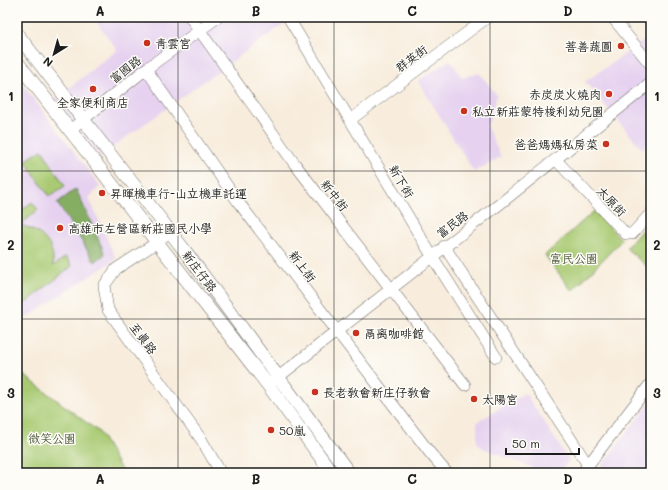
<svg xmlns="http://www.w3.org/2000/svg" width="668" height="490" font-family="Mali,'LXGW WenKai TC',sans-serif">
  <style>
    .built { fill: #e6d2f0 }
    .green { fill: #a9ca72; stroke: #627347 }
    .forest { fill: #86ae64; stroke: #516540 }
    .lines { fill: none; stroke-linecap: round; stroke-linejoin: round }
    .minor-casing { stroke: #696560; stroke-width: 12 }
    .tertiary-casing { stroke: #696560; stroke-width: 14 }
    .minor { stroke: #fff; stroke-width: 11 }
    .tertiary { stroke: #fff; stroke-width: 13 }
    .grid { fill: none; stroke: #1c1c1c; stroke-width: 1; stroke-opacity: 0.55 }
    .poi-dot { fill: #c8321e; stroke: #fdfcf7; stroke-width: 1.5 }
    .labels { text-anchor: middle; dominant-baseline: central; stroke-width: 3; stroke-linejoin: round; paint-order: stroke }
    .poi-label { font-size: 12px; fill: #1c1c1c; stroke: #fdfcf7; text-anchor: start }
    .street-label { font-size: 12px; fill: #1c1c1c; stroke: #fdfcf7 }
    .park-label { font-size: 12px; fill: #4d593a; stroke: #fdfcf7 }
    .neatline { fill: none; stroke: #1c1c1c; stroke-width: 1.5 }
    .grid-label { font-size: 13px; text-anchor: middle; font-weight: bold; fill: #1c1c1c }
  </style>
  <rect width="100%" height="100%" fill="#fdfcf7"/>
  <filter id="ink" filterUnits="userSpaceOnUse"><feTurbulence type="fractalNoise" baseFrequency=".025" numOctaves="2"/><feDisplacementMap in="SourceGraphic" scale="8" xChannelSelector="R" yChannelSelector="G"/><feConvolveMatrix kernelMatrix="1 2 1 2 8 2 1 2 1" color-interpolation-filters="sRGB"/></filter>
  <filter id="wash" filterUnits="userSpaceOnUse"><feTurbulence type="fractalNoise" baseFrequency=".012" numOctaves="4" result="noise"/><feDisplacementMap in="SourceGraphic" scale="16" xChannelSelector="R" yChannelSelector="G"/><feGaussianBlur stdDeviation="0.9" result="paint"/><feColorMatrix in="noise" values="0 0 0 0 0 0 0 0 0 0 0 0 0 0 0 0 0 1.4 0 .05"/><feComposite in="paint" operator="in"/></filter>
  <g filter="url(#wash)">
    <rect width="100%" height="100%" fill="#f8eddd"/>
    <g class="built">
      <polygon points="93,17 300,17 284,24 100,156 55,99 117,50"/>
      <polygon points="651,36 651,142 642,149 585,82"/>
      <polygon points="450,60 462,78 479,73 497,95 487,127 501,157 474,172 418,81"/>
      <polygon points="17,77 100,186 89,198 116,259 17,324"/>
      <polygon points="525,393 569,460 559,473 545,473 483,448 477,443 477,422"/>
      <polygon points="651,401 651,473 595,473 630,429"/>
    </g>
    <g class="green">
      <polygon points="42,150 65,186 49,196 25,161"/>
      <path d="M32,202L38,210L20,225C41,231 55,243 53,266L66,257L72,266L17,310V214Z"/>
      <polygon points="594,211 622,240 572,291 545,255"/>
      <polygon points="642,230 651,238 651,270 626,248"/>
      <polygon points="17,370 99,432 123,473 17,473"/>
    </g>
    <polygon class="forest" points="76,189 105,254 95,262 57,203"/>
  </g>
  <g filter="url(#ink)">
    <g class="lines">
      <g class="minor-casing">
        <g id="minor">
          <polyline points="190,17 294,163 465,385"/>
          <polyline points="288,17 432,256 496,357"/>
          <polyline points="612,17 651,65"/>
          <polyline points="146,69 239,203 430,453 447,473"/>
          <polyline points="350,120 488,17"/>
          <polyline points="70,130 146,69 218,17"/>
          <polyline points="556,160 626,234 632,234 651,213"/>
          <polyline points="170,231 156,243 116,269 104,286 108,310 201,439 221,473"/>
          <polyline points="444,246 588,465"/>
          <polyline points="272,382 501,203 651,83"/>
          <polyline points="582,473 651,383"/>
        </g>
      </g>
      <g class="tertiary-casing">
        <g id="tertiary">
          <polyline points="17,34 185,251 349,473"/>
          <polyline points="17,62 268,385 332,473"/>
        </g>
      </g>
      <use href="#minor" class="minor"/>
      <use href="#tertiary" class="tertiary"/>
    </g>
  </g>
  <path class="grid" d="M178,17V473M334,17V473M490,17V473M17,171H651M17,319H651"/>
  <g class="poi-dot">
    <circle cx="147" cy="43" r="4"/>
    <circle cx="621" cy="46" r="4"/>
    <circle cx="93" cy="89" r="4"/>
    <circle cx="609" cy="94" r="4"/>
    <circle cx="464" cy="111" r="4"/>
    <circle cx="606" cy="144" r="4"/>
    <circle cx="102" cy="193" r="4"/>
    <circle cx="60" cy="228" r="4"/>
    <circle cx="356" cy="333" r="4"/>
    <circle cx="315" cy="392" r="4"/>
    <circle cx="474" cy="399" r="4"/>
    <circle cx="271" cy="430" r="4"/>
  </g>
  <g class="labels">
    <g class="poi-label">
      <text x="155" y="43">青雲宮</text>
      <text x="613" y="46" text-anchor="end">菩善蔬圓</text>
      <text x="601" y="94" text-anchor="end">赤炭炭火燒肉</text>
      <text x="93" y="102" text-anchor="middle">全家便利商店</text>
      <text x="472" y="111">私立新莊蒙特梭利幼兒園</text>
      <text x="598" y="144" text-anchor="end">爸爸媽媽私房菜</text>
      <text x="110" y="193">昇暉機車行-山立機車託運</text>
      <text x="68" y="228">高雄市左營區新莊國民小學</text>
      <text x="364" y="333">鬲离咖啡館</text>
      <text x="323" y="392">長老教會新庄仔教會</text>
      <text x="482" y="399">太陽宮</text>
      <text x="279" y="430">50嵐</text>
    </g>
    <g class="street-label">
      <text transform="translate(411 58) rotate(-37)">群英街</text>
      <text transform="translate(125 69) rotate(-38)">富國路</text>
      <text transform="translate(402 181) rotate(59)">新下街</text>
      <text transform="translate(335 195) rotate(52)">新中街</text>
      <text transform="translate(612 201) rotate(46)">太原街</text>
      <text transform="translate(452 224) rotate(-37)">富民路</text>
      <text transform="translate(303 266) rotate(53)">新上街</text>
      <text transform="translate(200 271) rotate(53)">新庄仔路</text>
      <text transform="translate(144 338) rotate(54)">至真路</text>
    </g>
    <g class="park-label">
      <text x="574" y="258">富民公園</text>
      <text x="52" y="438">微笑公園</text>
    </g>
  </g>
  <rect width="668" height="490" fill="none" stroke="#fdfcf7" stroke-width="44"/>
  <g transform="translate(54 54) rotate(217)" stroke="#fdfcf7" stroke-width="3" paint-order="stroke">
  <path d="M0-3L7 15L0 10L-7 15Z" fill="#1c1c1c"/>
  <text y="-6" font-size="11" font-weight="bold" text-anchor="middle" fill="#1c1c1c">N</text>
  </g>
  <path d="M506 448v6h73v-6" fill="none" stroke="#1c1c1c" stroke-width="2"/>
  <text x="512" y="448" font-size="12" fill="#1c1c1c" stroke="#fdfcf7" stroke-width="3" paint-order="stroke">50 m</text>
  <rect x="22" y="22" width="624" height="446" class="neatline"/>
  <g class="grid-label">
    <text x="100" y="16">A</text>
    <text x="256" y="16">B</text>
    <text x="412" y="16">C</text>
    <text x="568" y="16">D</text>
    <text x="11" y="101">1</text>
    <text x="657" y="101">1</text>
    <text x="11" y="250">2</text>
    <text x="657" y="250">2</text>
    <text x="11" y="398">3</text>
    <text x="657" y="398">3</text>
    <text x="100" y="484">A</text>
    <text x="256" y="484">B</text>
    <text x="412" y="484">C</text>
    <text x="568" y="484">D</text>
  </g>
</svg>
